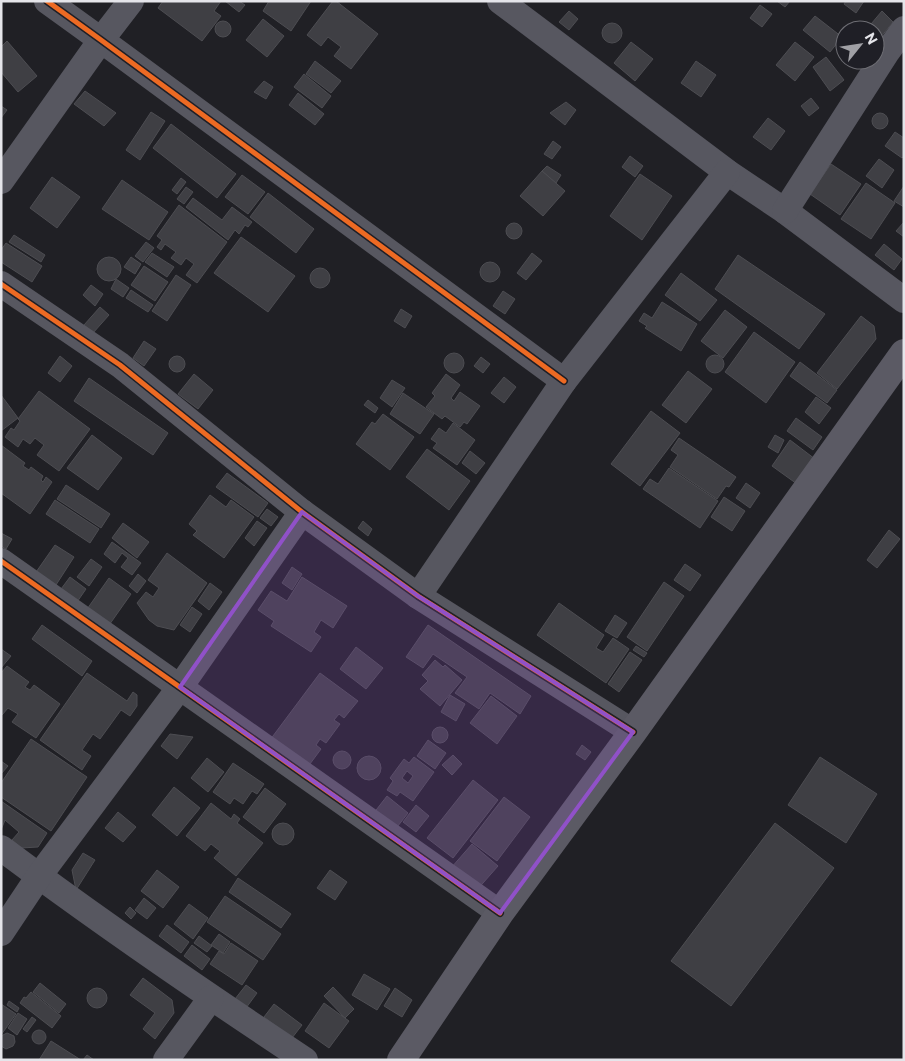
<svg xmlns="http://www.w3.org/2000/svg" width="905" height="1061" font-family="Commissioner,sans-serif">
  <style>
    .building { fill: #3f3f44; stroke: #4d4d52; fill-rule: evenodd }
    .lines { fill: none; stroke-linecap: round; stroke-linejoin: round }
    .minor { stroke: #575760; stroke-width: 26 }
    .trunk { stroke: #5b5a64; stroke-width: 28 }
    .cycleway-casing { stroke: #1f1f26; stroke-width: 8 }
    .cycleway { stroke: #ed6a23; stroke-width: 5 }
    .marked { fill: #9051c8; fill-opacity: 0.2; stroke: #9051c8; stroke-width: 4; stroke-linejoin: round }
  </style>
  <rect width="100%" height="100%" fill="#202025"/>
  <g class="building">
    <polygon points="163,1 221,1 214,11 221,16 202,41 158,8"/>
    <polygon points="225,1 239,1 245,5 239,12"/>
    <polygon points="269,1 311,1 291,31 263,11"/>
    <polygon points="333,1 336,1 378,34 351,69 334,56 341,47 328,37 321,46 307,35"/>
    <polygon points="777,1 790,1 785,7"/>
    <polygon points="846,1 864,1 856,13 844,4"/>
    <polygon points="760,5 772,14 762,27 750,18"/>
    <polygon points="569,11 578,19 569,30 559,22"/>
    <polygon points="882,11 893,22 876,43 875,30 866,30"/>
    <polygon points="815,16 842,37 830,52 803,30"/>
    <polygon points="263,19 284,36 267,57 246,40"/>
    <circle cx="223" cy="29" r="8"/>
    <circle cx="612" cy="33" r="10"/>
    <polygon points="7,41 37,76 18,92 1,72 1,47"/>
    <polygon points="631,42 653,59 635,81 614,63"/>
    <polygon points="795,42 814,57 795,81 776,65"/>
    <polygon points="826,57 844,80 830,91 813,67"/>
    <polygon points="854,60 865,60 860,66"/>
    <polygon points="315,61 341,81 331,93 306,74"/>
    <polygon points="696,61 716,75 701,97 681,83"/>
    <polygon points="304,74 331,96 322,108 294,87"/>
    <polygon points="264,81 273,87 266,99 254,92"/>
    <polygon points="85,91 116,113 104,126 74,104"/>
    <polygon points="298,93 324,114 315,125 289,105"/>
    <polygon points="811,98 819,108 809,116 801,106"/>
    <polygon points="566,102 576,110 565,125 550,113"/>
    <polygon points="1,106 7,110 1,118"/>
    <polygon points="151,112 165,121 140,160 126,150"/>
    <circle cx="880" cy="121" r="8"/>
    <polygon points="768,118 785,131 771,150 753,137"/>
    <polygon points="171,124 236,174 217,198 153,148"/>
    <polygon points="895,132 904,138 904,156 902,158 885,146"/>
    <polygon points="553,141 561,147 552,159 544,154"/>
    <polygon points="630,156 643,166 635,177 622,167"/>
    <polygon points="879,159 894,170 882,188 866,176"/>
    <polygon points="831,164 861,184 840,215 810,194"/>
    <polygon points="547,166 561,175 556,183 542,171"/>
    <polygon points="542,171 565,191 543,216 520,196"/>
    <polygon points="640,174 672,196 642,240 610,216"/>
    <polygon points="242,175 265,192 248,214 225,197"/>
    <polygon points="52,177 80,197 57,228 30,208"/>
    <polygon points="181,178 186,182 177,194 172,190"/>
    <polygon points="122,180 168,212 149,240 102,209"/>
    <polygon points="866,183 895,203 871,239 841,219"/>
    <polygon points="904,186 904,207 894,201"/>
    <polygon points="186,187 193,192 184,204 177,199"/>
    <polygon points="268,193 314,229 296,253 250,217"/>
    <polygon points="193,198 222,220 232,207 252,222 248,227 245,225 239,234 235,230 228,240 186,207"/>
    <polygon points="179,205 227,242 197,283 186,275 194,264 186,258 181,265 171,258 176,252 165,244 161,250 157,247 162,240 157,236"/>
    <polygon points="904,222 904,237 896,231"/>
    <circle cx="514" cy="231" r="8"/>
    <polygon points="14,235 45,255 41,262 9,242"/>
    <polygon points="241,237 295,276 268,312 214,273"/>
    <polygon points="146,242 154,248 143,262 135,256"/>
    <polygon points="6,243 42,266 32,282 1,262 1,250"/>
    <polygon points="884,244 902,259 894,270 875,255"/>
    <polygon points="152,253 174,267 167,277 145,262"/>
    <polygon points="532,253 542,261 526,280 517,273"/>
    <polygon points="738,255 825,314 799,349 715,289"/>
    <circle cx="109" cy="269" r="12"/>
    <polygon points="131,257 141,264 135,274 124,267"/>
    <circle cx="490" cy="272" r="10"/>
    <polygon points="144,266 168,282 155,301 131,285"/>
    <circle cx="320" cy="278" r="10"/>
    <polygon points="681,273 717,300 700,321 665,295"/>
    <polygon points="176,275 191,285 167,321 152,311"/>
    <polygon points="116,279 129,288 123,297 111,289"/>
    <polygon points="91,285 103,294 95,306 83,295"/>
    <polygon points="131,290 153,305 148,312 126,298"/>
    <polygon points="503,291 515,299 505,314 493,306"/>
    <polygon points="662,302 697,324 681,351 645,328 647,326 639,321 644,313 652,318"/>
    <polygon points="100,307 109,315 93,333 84,325"/>
    <polygon points="401,309 412,316 405,328 394,321"/>
    <polygon points="725,310 747,327 723,358 701,341"/>
    <polygon points="861,316 874,326 876,339 837,389 817,373"/>
    <polygon points="754,332 795,362 766,403 725,372"/>
    <polygon points="144,341 156,349 144,366 133,358"/>
    <circle cx="454" cy="363" r="10"/>
    <circle cx="715" cy="364" r="9"/>
    <polygon points="60,356 72,366 60,382 48,373"/>
    <circle cx="177" cy="364" r="8"/>
    <polygon points="481,357 490,364 483,373 474,366"/>
    <polygon points="800,362 837,390 827,403 790,376"/>
    <polygon points="688,371 712,389 686,423 662,405"/>
    <polygon points="194,374 213,390 198,409 178,394"/>
    <polygon points="446,374 460,385 451,398 454,401 460,392 480,406 467,424 464,422 460,427 445,416 442,419 426,407 435,396 432,393"/>
    <polygon points="504,377 516,387 504,403 491,393"/>
    <polygon points="89,378 168,433 153,455 74,401"/>
    <polygon points="392,380 405,388 392,407 380,398"/>
    <polygon points="39,391 90,429 59,471 37,455 44,445 35,438 30,444 23,439 18,447 5,437 11,428 14,430 20,421 18,419"/>
    <polygon points="403,393 434,414 420,434 390,414"/>
    <polygon points="1,395 18,418 1,431"/>
    <polygon points="816,397 831,408 819,424 805,412"/>
    <polygon points="368,400 378,408 375,413 364,405"/>
    <polygon points="651,411 680,433 640,486 611,464"/>
    <polygon points="383,414 414,437 390,470 356,444 372,422 375,424"/>
    <polygon points="796,418 822,437 813,450 787,431"/>
    <polygon points="453,423 475,440 457,465 433,448 437,443 431,439 439,428 446,433"/>
    <polygon points="92,435 122,458 98,490 67,468"/>
    <polygon points="775,435 784,440 778,453 768,447"/>
    <polygon points="679,438 736,477 729,487 726,486 717,499 670,467 678,455 671,450"/>
    <polygon points="790,440 815,459 797,484 772,466"/>
    <polygon points="1,445 25,463 23,466 29,470 31,467 43,476 41,480 43,482 46,477 52,482 30,514 1,493"/>
    <polygon points="427,449 470,481 449,510 406,477"/>
    <polygon points="470,451 485,463 476,474 462,463"/>
    <polygon points="669,468 718,501 700,528 643,489 650,479 658,484"/>
    <polygon points="227,473 268,503 258,517 216,487"/>
    <polygon points="746,483 760,493 750,508 736,498"/>
    <polygon points="66,485 110,514 101,528 57,499"/>
    <polygon points="210,495 226,507 231,500 254,517 224,558 193,535 197,531 189,524"/>
    <polygon points="724,497 745,511 732,531 711,517"/>
    <polygon points="55,500 99,529 90,543 46,514"/>
    <polygon points="267,509 278,517 271,526 260,518"/>
    <polygon points="257,521 267,528 254,546 245,538"/>
    <polygon points="363,521 372,529 368,536 358,528"/>
    <polygon points="123,523 149,542 137,558 112,538"/>
    <polygon points="889,530 900,539 877,568 867,560"/>
    <polygon points="1,533 12,539 6,549 1,546"/>
    <polygon points="112,542 141,563 132,575 121,567 128,558 122,553 115,563 104,554"/>
    <polygon points="55,545 74,557 54,588 34,575"/>
    <polygon points="167,553 207,583 174,630 157,626 149,620 137,603 146,592 153,597 159,588 148,580"/>
    <polygon points="91,559 102,567 89,586 77,577"/>
    <polygon points="685,564 701,575 690,591 674,580"/>
    <polygon points="292,567 302,574 292,590 282,583"/>
    <polygon points="138,574 146,581 137,593 129,586"/>
    <polygon points="70,577 86,589 77,602 61,589"/>
    <polygon points="302,577 347,606 333,628 321,620 314,632 321,637 311,652 271,626 274,621 258,610 271,591 287,601"/>
    <polygon points="109,578 131,594 107,628 85,612"/>
    <polygon points="664,582 684,596 647,651 627,637"/>
    <polygon points="210,583 222,592 209,610 198,601"/>
    <polygon points="559,603 604,635 596,648 603,652 613,638 629,649 606,683 537,635"/>
    <polygon points="192,607 202,614 190,632 180,625"/>
    <polygon points="615,615 627,623 617,638 605,631"/>
    <polygon points="42,625 92,661 82,676 32,639"/>
    <polygon points="428,625 531,696 520,714 490,693 479,709 455,693 467,677 433,654 423,668 406,657"/>
    <polygon points="636,646 647,653 644,657 633,650"/>
    <polygon points="356,647 383,668 366,689 340,669"/>
    <polygon points="1,649 11,656 1,668"/>
    <polygon points="630,652 642,660 619,692 608,684"/>
    <polygon points="435,660 443,667 445,665 462,680 440,706 420,689 428,681 422,675"/>
    <polygon points="7,666 29,682 25,687 30,690 34,685 60,704 36,738 12,722 18,714 8,708 2,715 1,714 1,673"/>
    <polygon points="87,673 127,701 133,692 137,695 137,706 130,716 121,710 100,739 93,734 82,750 91,756 82,770 40,740"/>
    <polygon points="320,673 358,701 344,718 339,714 334,720 340,724 326,743 320,739 316,745 321,749 307,768 270,740"/>
    <polygon points="450,695 465,704 456,721 441,712"/>
    <polygon points="491,696 517,716 497,744 470,723"/>
    <circle cx="440" cy="735" r="8"/>
    <polygon points="170,734 193,737 177,759 161,746"/>
    <polygon points="31,739 87,777 51,831 1,797 1,783"/>
    <polygon points="428,740 446,753 435,769 417,756"/>
    <polygon points="582,745 591,752 585,760 576,754"/>
    <circle cx="342" cy="760" r="9"/>
    <polygon points="453,755 462,764 452,775 442,765"/>
    <circle cx="369" cy="768" r="12"/>
    <path d="M414,757L434,772L413,801L400,792L397,796L387,790L393,781L390,778L404,759L409,763ZM407,771L413,776L408,783L402,778Z"/>
    <polygon points="820,757 877,794 846,843 788,805"/>
    <polygon points="207,758 224,772 208,792 191,778"/>
    <polygon points="1,761 8,766 1,774"/>
    <polygon points="233,763 264,784 257,794 252,791 243,804 234,798 230,804 213,792"/>
    <polygon points="473,780 498,800 453,858 427,838"/>
    <polygon points="174,787 200,808 177,836 152,815"/>
    <polygon points="265,788 286,804 264,833 243,817"/>
    <polygon points="387,796 408,813 394,831 373,814"/>
    <polygon points="504,797 530,817 497,861 470,841"/>
    <polygon points="1,801 47,833 38,847 21,848 12,840 19,832 5,820 1,830"/>
    <polygon points="211,803 231,819 234,814 240,819 237,823 263,843 236,876 214,858 220,851 211,844 205,851 186,836"/>
    <polygon points="416,805 429,816 416,832 403,822"/>
    <polygon points="118,812 136,827 123,842 105,828"/>
    <polygon points="775,823 834,868 731,1006 671,961"/>
    <circle cx="283" cy="834" r="11"/>
    <polygon points="472,844 498,866 476,891 451,868"/>
    <polygon points="83,853 95,860 76,890 72,870"/>
    <polygon points="157,870 179,887 163,908 141,891"/>
    <polygon points="330,870 347,882 335,900 317,888"/>
    <polygon points="238,878 291,914 281,928 229,892"/>
    <polygon points="225,896 281,934 263,960 207,922"/>
    <polygon points="144,898 156,908 147,919 135,910"/>
    <polygon points="189,904 208,918 193,939 174,924"/>
    <polygon points="130,907 136,913 131,919 125,913"/>
    <polygon points="167,925 189,942 181,953 159,936"/>
    <polygon points="219,934 230,942 223,953 211,945"/>
    <polygon points="199,936 212,946 207,952 194,943"/>
    <polygon points="231,943 258,961 242,985 210,964 219,951 224,954"/>
    <polygon points="192,945 210,959 202,970 184,956"/>
    <polygon points="364,974 390,989 377,1010 352,995"/>
    <polygon points="143,978 172,1000 174,1013 155,1039 143,1029 155,1013 130,995"/>
    <polygon points="40,983 66,1004 59,1013 33,992"/>
    <polygon points="246,985 257,993 246,1008 235,999"/>
    <polygon points="333,987 354,1009 345,1018 324,996"/>
    <circle cx="97" cy="998" r="10"/>
    <polygon points="395,988 412,1000 402,1017 384,1006"/>
    <polygon points="31,992 61,1016 52,1028 20,1003 24,997 26,998"/>
    <polygon points="9,1001 19,1008 17,1012 7,1005"/>
    <polygon points="324,1003 349,1021 329,1048 305,1031"/>
    <polygon points="1,1004 16,1014 1,1035"/>
    <polygon points="274,1004 302,1025 292,1038 264,1017"/>
    <polygon points="18,1013 27,1019 17,1035 8,1028"/>
    <polygon points="32,1017 36,1020 27,1032 23,1029"/>
    <circle cx="39" cy="1037" r="7"/>
    <polygon points="7,1033 14,1036 15,1042 13,1046 6,1049 1,1046 1,1036"/>
    <polygon points="51,1041 81,1060 39,1060"/>
    <polygon points="87,1055 94,1060 83,1060"/>
  </g>
  <g class="lines">
    <g class="minor">
      <polyline points="47,1 101,40 564,381"/>
      <polyline points="500,1 727,172 785,211 904,300"/>
      <polyline points="1,181 101,40 131,1"/>
      <polyline points="785,211 887,52 904,29"/>
      <polyline points="1,284 120,365 302,512 418,596 633,732"/>
      <polyline points="1,561 500,913"/>
      <polyline points="418,596 564,381 727,172"/>
      <path d="M1,848C100,922 202,992 305,1060"/>
      <polyline points="1,933 39,876 180,687 302,512"/>
      <polyline points="166,1060 211,998"/>
    </g>
    <polyline class="trunk" points="401,1060 500,913 633,732 904,353"/>
    <g class="cycleway-casing">
      <g id="cycleway">
        <polyline points="47,1 101,40 564,381"/>
        <polyline points="1,284 120,365 302,512 418,596 633,732"/>
        <polyline points="1,561 500,913"/>
      </g>
    </g>
    <use href="#cycleway" class="cycleway"/>
  </g>
  <path class="marked" d="M302,512L418,596L633,732L500,913L180,687Z"/>
  <rect width="905" height="1061" fill="none" stroke="#e5e5ea" stroke-width="5"/>
  <g transform="translate(860 45) rotate(60)"><circle r="24" fill="#1f1f26" stroke="#6e6e74"/>
  <path d="M0-4L9 19L0 12L-9 19Z" fill="#a0a0a5"/>
  <text y="-8" font-size="14" font-weight="bold" text-anchor="middle" fill="#e5e5ea">N</text>
  </g>
</svg>
